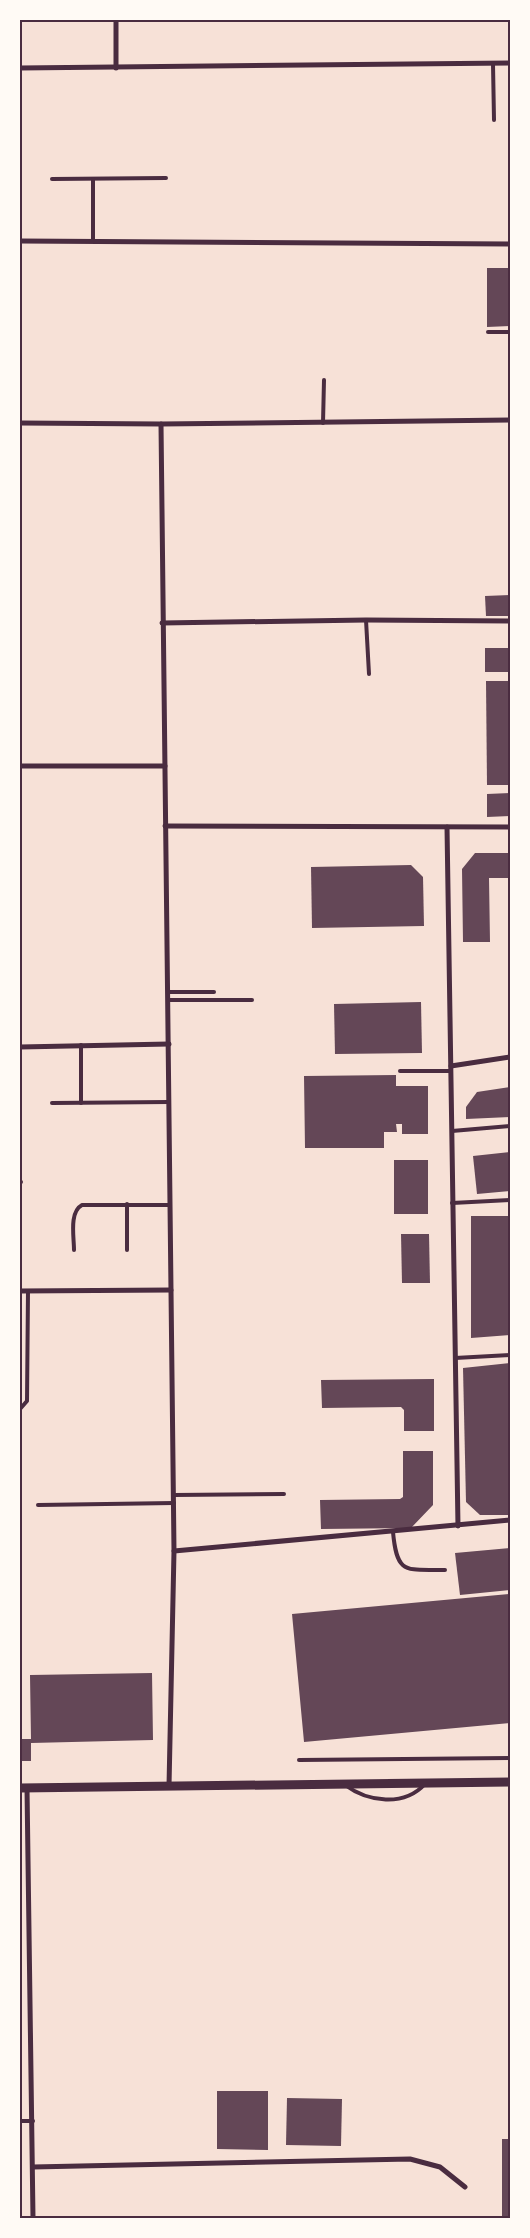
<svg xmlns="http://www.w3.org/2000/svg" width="530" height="2238" font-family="'DM Sans',sans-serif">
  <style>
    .building { fill: #644757 }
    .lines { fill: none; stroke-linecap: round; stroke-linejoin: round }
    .service { stroke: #4a2c40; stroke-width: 4 }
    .minor { stroke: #4a2c40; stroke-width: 5 }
    .tertiary { stroke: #4a2c40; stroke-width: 9 }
    .neatline { fill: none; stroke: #4a2c40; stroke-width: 2 }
  </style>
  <rect width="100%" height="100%" fill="#f7e1d7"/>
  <g class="building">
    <polygon points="487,268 510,268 510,326 487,327"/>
    <polygon points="510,595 510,616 486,616 485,596"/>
    <rect x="485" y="648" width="25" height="24"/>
    <polygon points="486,681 510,681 510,785 487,785"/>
    <polygon points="510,793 510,816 487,817 487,794"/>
    <polygon points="475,853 510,853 510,878 489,878 490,942 463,942 462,869"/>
    <polygon points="411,865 423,877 424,926 312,928 311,867"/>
    <polygon points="421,1002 422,1053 335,1054 334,1004"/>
    <polygon points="396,1075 396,1086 428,1086 428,1134 402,1134 402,1124 396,1124 397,1132 384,1132 384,1148 305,1148 304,1076"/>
    <polygon points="510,1087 510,1117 466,1119 466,1107 477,1092"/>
    <polygon points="510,1152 510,1191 477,1194 473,1156"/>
    <rect x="394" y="1160" width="34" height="54"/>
    <polygon points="471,1216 510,1216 510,1335 471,1338"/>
    <polygon points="401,1234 429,1234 430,1283 402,1283"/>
    <polygon points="510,1363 510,1515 480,1515 466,1502 463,1368"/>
    <polygon points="434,1379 434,1431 404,1431 404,1410 401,1407 322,1408 321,1380"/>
    <polygon points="403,1451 433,1451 433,1505 411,1528 321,1529 320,1500 400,1499 403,1497"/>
    <polygon points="510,1548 510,1590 460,1595 455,1553"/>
    <polygon points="509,1594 510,1723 304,1742 292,1614"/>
    <polygon points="152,1673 153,1740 31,1743 31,1761 20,1761 20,1739 31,1739 30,1675"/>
    <polygon points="217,2091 268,2091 268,2150 217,2149"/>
    <polygon points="287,2098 342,2099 341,2146 286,2145"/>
    <rect x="502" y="2139" width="8" height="79"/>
  </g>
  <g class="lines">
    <g class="service">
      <polyline points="493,64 494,120"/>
      <polyline points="52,179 166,178"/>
      <polyline points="93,241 93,179"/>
      <polyline points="488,332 510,332"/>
      <polyline points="323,423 324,380"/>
      <polyline points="366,620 369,674"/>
      <polyline points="168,992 214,992"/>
      <polyline points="168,1000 252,1000"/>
      <polyline points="81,1045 81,1103"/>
      <polyline points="400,1071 451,1071"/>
      <polyline points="52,1103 169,1102"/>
      <polyline points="452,1131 510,1126"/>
      <polyline points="20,1182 21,1182"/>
      <polyline points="452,1203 510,1200"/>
      <path d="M74,1250C74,1237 69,1212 82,1205H170"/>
      <polyline points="127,1250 127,1204"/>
      <polyline points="455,1358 510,1355"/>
      <polyline points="20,1409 27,1401 28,1291"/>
      <polyline points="174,1495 284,1494"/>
      <polyline points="38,1505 174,1503"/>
      <path d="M393,1532C397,1576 406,1569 445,1570"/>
      <polyline points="299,1760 510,1758"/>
      <path d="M345,1785C368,1802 404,1807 425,1784"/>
      <polyline points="20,2121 33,2121"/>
    </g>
    <g class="minor">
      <polyline points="20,68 510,63"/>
      <polyline points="116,68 116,20"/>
      <polyline points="20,241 510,244"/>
      <polyline points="20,423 161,424 510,420"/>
      <polyline points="161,424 174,1551 169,1786"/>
      <polyline points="162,623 366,620 510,621"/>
      <polyline points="20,766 165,766"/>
      <polyline points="165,826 510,827"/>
      <polyline points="447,827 458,1526"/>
      <polyline points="20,1047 169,1044"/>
      <polyline points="451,1066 510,1057"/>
      <polyline points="20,1291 171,1290"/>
      <polyline points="174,1551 510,1520"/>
      <polyline points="27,1788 33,2218"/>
      <polyline points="33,2167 410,2159 440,2167 465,2187"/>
    </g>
    <polyline class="tertiary" points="20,1788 510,1782"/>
  </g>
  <rect width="530" height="2238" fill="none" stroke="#fffaf5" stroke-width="42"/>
  <rect x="21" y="21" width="488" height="2196" class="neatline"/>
</svg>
